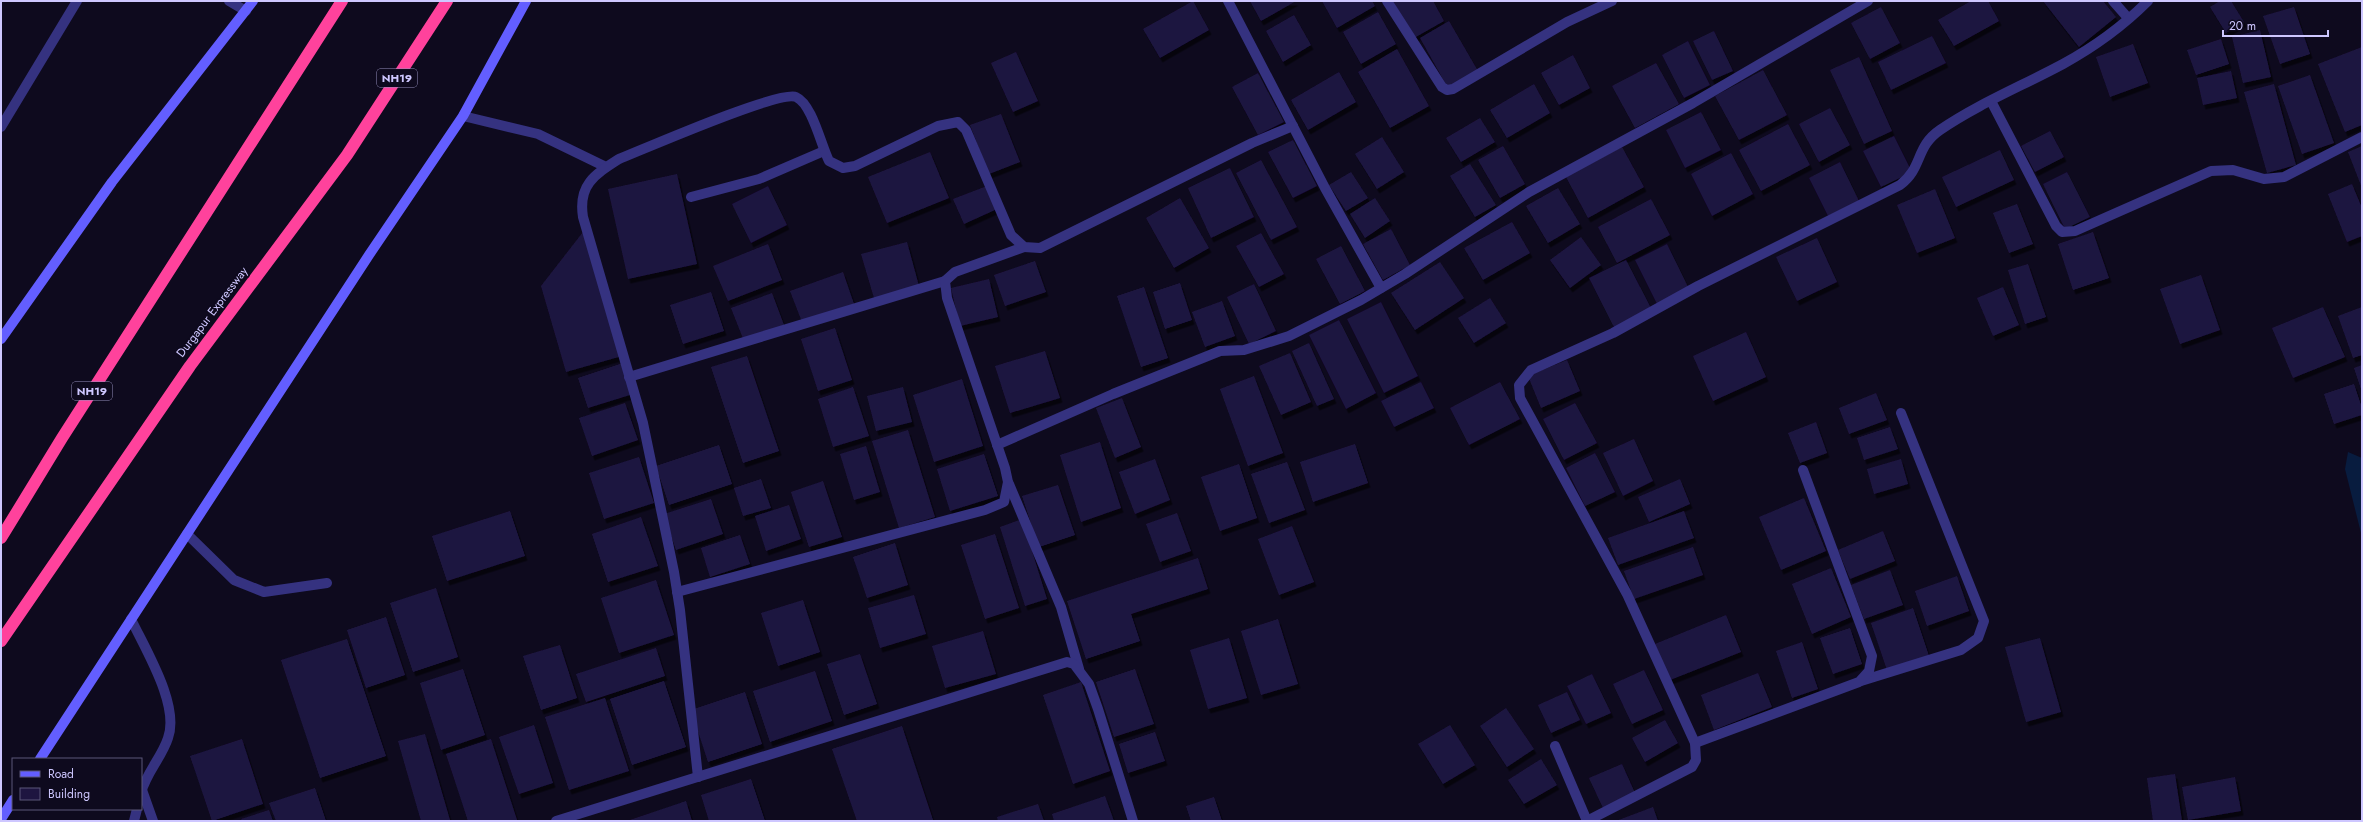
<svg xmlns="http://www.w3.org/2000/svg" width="2363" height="822" font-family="Jost,sans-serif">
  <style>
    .water { fill: #081c3f }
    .building { fill: #1e1540; filter: url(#shadow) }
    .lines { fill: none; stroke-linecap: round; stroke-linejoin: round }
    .street { stroke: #353280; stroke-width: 10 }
    .secondary { stroke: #635eff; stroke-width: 10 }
    .highway { stroke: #ff429c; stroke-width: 12 }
    .labels { text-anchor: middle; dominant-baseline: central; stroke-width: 3.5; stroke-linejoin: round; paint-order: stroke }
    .shield { fill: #0e0a1e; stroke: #948ebc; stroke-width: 1 }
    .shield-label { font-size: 11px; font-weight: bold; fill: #cec7ff }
    .street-label { font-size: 12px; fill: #cec7ff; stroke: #0e0a1e }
  </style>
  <defs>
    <filter id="shadow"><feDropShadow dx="2.5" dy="4.5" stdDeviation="0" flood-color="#0009"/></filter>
  </defs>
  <rect width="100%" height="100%" fill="#0e0a1e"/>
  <polygon class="water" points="2348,452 2362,458 2362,537 2345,469"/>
  <g class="building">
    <polygon points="1193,1 1209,30 1160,58 1143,29"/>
    <polygon points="1250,1 1296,1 1261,21"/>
    <polygon points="1322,1 1372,1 1375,6 1337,28"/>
    <polygon points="1393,1 1433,1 1444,21 1414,38"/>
    <polygon points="1971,1 1988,1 1999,21 1954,46 1938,20"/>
    <polygon points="2043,1 2103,1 2116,17 2079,47"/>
    <polygon points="2220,1 2231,1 2244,22 2226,33 2210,7"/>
    <polygon points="1881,7 1900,43 1870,59 1851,23"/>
    <polygon points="2294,7 2310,54 2280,64 2263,16"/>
    <polygon points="1378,12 1396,44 1361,64 1343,32"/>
    <polygon points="1294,15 1311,45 1283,62 1266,31"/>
    <polygon points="1449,21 1478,71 1448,88 1420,38"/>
    <polygon points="2260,30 2271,77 2243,83 2232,37"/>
    <polygon points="1714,31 1733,71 1712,80 1693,41"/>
    <polygon points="1932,36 1946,63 1891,90 1878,62"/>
    <polygon points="2221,39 2229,64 2196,75 2187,50"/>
    <polygon points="1688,41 1710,85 1684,98 1662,55"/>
    <polygon points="2133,44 2148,83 2110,97 2096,57"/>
    <polygon points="2362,47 2362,125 2345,132 2318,64"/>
    <polygon points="1397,49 1429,106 1390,128 1358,72"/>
    <polygon points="1016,52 1038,101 1013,112 991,63"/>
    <polygon points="1573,55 1590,88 1559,105 1541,73"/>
    <polygon points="1859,57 1892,131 1864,144 1830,70"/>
    <polygon points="1656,63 1679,104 1635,128 1612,86"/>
    <polygon points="1763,70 1787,115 1739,140 1715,96"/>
    <polygon points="2231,71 2237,98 2203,105 2197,78"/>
    <polygon points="1339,72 1356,102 1308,130 1291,100"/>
    <polygon points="1258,73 1284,122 1258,135 1232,87"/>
    <polygon points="2310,75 2334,143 2302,154 2278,86"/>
    <polygon points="1534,84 1550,113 1507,138 1490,110"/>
    <polygon points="2274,84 2296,165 2267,173 2244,92"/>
    <polygon points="1830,108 1850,145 1819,162 1799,124"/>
    <polygon points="1701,112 1721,150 1685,168 1666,130"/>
    <polygon points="1001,114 1020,162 989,174 970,125"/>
    <polygon points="1480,118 1495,142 1461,162 1446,138"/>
    <polygon points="1788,124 1810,165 1761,191 1739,150"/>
    <polygon points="2050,131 2064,157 2035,172 2021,146"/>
    <polygon points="1894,136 1912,172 1881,187 1863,151"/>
    <polygon points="1382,137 1404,172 1377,189 1355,154"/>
    <polygon points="1293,140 1317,186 1293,198 1268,152"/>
    <polygon points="1503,146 1525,184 1500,198 1478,160"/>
    <polygon points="2362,146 2362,188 2348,152"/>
    <polygon points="1622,147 1644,187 1588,218 1566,177"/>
    <polygon points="2000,150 2014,180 1956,207 1942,177"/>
    <polygon points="930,152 949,198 887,223 868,177"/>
    <polygon points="1731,153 1753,194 1712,216 1691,174"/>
    <polygon points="1261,160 1297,227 1271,240 1236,173"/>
    <polygon points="1840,162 1859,201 1828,216 1809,178"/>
    <polygon points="1470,164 1496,205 1475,217 1450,176"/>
    <polygon points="1230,168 1254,217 1211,238 1188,188"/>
    <polygon points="1351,172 1368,198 1346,211 1329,185"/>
    <polygon points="2067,172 2090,217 2065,229 2043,184"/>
    <polygon points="677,174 697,264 628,279 608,189"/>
    <polygon points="2352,184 2362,208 2362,236 2347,242 2328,194"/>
    <polygon points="768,186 787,225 751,243 732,204"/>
    <polygon points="987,186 997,209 964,224 953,199"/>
    <polygon points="1558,188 1580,224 1548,243 1526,206"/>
    <polygon points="1935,189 1955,238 1917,253 1897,205"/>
    <polygon points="1180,198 1209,248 1174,268 1146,218"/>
    <polygon points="1375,198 1390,221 1365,238 1350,214"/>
    <polygon points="1651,199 1670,235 1617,263 1598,227"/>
    <polygon points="2017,204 2033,244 2009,253 1993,213"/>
    <polygon points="1512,222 1530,253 1483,280 1464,248"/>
    <polygon points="1391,229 1410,265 1383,280 1363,244"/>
    <polygon points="583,232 622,356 566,372 541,286"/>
    <polygon points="2093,232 2109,278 2073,290 2058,244"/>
    <polygon points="1261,233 1284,274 1259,287 1236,246"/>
    <polygon points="1581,237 1601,265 1570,288 1550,260"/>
    <polygon points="1817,238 1837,282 1797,301 1776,257"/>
    <polygon points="907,242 919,286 874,298 861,254"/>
    <polygon points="768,244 782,280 728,301 713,266"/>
    <polygon points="1667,244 1689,289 1657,304 1635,260"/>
    <polygon points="1341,246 1365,291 1340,304 1316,259"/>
    <polygon points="1626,260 1652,310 1615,329 1589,278"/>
    <polygon points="1035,261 1046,292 1005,306 994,275"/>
    <polygon points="1440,262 1464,298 1415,330 1391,293"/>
    <polygon points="2028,264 2046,317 2025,324 2008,270"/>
    <polygon points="843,272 854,304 802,322 790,291"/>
    <polygon points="2201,275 2220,330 2180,344 2160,289"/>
    <polygon points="989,279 998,317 960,326 951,288"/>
    <polygon points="1180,283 1192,320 1165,329 1153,292"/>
    <polygon points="1254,284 1276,331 1249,344 1227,297"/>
    <polygon points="1144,287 1168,358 1141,367 1117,296"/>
    <polygon points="2003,287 2019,325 1993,336 1977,298"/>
    <polygon points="711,292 724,331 683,344 670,305"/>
    <polygon points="772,293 784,325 744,341 731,308"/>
    <polygon points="1490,298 1506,323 1474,343 1458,318"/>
    <polygon points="1222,301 1235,336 1205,347 1192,312"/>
    <polygon points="1381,302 1418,376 1384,393 1347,319"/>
    <polygon points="2323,307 2345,357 2293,378 2272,328"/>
    <polygon points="2362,307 2362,355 2353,358 2338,316"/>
    <polygon points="1339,320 1376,393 1346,409 1309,335"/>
    <polygon points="835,328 852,380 818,391 801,339"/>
    <polygon points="1746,332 1766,377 1713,401 1693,356"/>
    <polygon points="1309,343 1334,399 1317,406 1292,351"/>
    <polygon points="1045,351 1060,398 1010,413 995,366"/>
    <polygon points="1290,353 1311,402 1281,415 1259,366"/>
    <polygon points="747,356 779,451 743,463 711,367"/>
    <polygon points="1567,360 1580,391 1541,408 1528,376"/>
    <polygon points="623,363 633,394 588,408 578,378"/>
    <polygon points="2362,365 2362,392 2354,368"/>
    <polygon points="1254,376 1283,453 1248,466 1220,389"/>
    <polygon points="962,379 983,446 934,462 913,395"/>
    <polygon points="1421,382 1434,408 1394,427 1381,401"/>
    <polygon points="1500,382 1520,419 1469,445 1450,408"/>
    <polygon points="2354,384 2362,408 2362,415 2334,424 2324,394"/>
    <polygon points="853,387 869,436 833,447 818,399"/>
    <polygon points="903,387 912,422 876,431 867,396"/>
    <polygon points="1876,393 1887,420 1849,434 1839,408"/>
    <polygon points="1122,398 1141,447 1115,458 1096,408"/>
    <polygon points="625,403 638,440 592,456 579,418"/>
    <polygon points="1575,403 1597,443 1564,460 1543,419"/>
    <polygon points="1816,422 1827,453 1800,463 1788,433"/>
    <polygon points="1890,427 1898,449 1864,460 1857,438"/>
    <polygon points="908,430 935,517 899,528 872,441"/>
    <polygon points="1634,439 1653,481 1623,496 1603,453"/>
    <polygon points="1100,442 1121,508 1081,522 1060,455"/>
    <polygon points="1355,444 1368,483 1313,502 1300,462"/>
    <polygon points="719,445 732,484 669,505 656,466"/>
    <polygon points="866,446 880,492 854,500 840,454"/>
    <polygon points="1595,453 1615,492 1585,506 1566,468"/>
    <polygon points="984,454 998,496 950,511 937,469"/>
    <polygon points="639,457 654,503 604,519 589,473"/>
    <polygon points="1155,459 1170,500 1135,514 1119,472"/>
    <polygon points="1901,459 1908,484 1874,494 1867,469"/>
    <polygon points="1287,462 1305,510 1269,523 1251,474"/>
    <polygon points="1239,464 1257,518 1220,531 1201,477"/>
    <polygon points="761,479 771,508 743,516 734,488"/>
    <polygon points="1680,479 1690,504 1649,522 1638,497"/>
    <polygon points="823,481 842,537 809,547 791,492"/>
    <polygon points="1058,485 1075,535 1039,547 1022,496"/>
    <polygon points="1804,498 1826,551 1781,570 1759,517"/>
    <polygon points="711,499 723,534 676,550 664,514"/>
    <polygon points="789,505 801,539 766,551 755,516"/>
    <polygon points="510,511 525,556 447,581 432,536"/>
    <polygon points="1684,511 1694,538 1618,565 1608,538"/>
    <polygon points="1177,513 1191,551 1160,562 1146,524"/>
    <polygon points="641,517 658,566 608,582 592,534"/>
    <polygon points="1022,519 1047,599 1025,606 1000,527"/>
    <polygon points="1292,526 1314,582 1279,595 1258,539"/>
    <polygon points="1883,531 1895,561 1850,579 1838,550"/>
    <polygon points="995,534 1019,608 985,619 961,545"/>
    <polygon points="740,535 750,564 710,577 701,548"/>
    <polygon points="895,543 908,585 867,598 853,557"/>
    <polygon points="1693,547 1703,575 1634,599 1624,571"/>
    <polygon points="1198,558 1208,589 1131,614 1140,641 1086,659 1067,601"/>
    <polygon points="1831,568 1851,617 1812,634 1792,584"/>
    <polygon points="1890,570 1903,605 1864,619 1851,585"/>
    <polygon points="1957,576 1969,611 1927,626 1915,591"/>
    <polygon points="656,580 674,635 619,653 601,598"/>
    <polygon points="436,588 458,657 413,672 390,603"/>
    <polygon points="914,595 926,634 880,648 868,608"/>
    <polygon points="803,600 820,652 778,666 761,613"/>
    <polygon points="1913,608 1929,656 1887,670 1871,623"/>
    <polygon points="1726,615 1741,652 1670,680 1655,644"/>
    <polygon points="386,617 405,675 366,688 347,630"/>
    <polygon points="1278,619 1298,684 1261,695 1241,631"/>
    <polygon points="1850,628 1862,664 1833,674 1820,638"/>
    <polygon points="983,631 996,674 945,688 932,646"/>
    <polygon points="1229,638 1247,698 1208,709 1190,650"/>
    <polygon points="2040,638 2061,712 2026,722 2005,647"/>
    <polygon points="347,639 386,756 320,778 281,660"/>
    <polygon points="1802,642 1818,689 1792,698 1776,651"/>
    <polygon points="560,645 577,698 541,710 523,656"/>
    <polygon points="656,648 665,676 586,702 576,674"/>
    <polygon points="860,654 877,704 844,715 827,664"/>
    <polygon points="463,669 485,735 441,750 420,683"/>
    <polygon points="1135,669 1154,724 1114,737 1096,682"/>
    <polygon points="1644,670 1663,710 1632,724 1613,684"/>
    <polygon points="815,671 832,721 770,742 753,691"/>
    <polygon points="1758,673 1772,707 1714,730 1701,695"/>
    <polygon points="1592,674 1611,713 1586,724 1567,686"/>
    <polygon points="664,681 686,747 632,765 610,699"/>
    <polygon points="1081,682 1110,771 1073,784 1043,695"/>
    <polygon points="745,692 762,744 708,762 691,710"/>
    <polygon points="1567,692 1580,720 1551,733 1538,705"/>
    <polygon points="605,698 629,771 569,790 545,717"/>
    <polygon points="1506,708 1534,749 1507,767 1480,726"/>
    <polygon points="1665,720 1678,743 1645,762 1632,738"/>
    <polygon points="534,725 553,783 519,794 499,737"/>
    <polygon points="1450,725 1475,765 1443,784 1418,744"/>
    <polygon points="902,726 933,820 857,821 832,749"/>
    <polygon points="1155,732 1165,761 1128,773 1119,744"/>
    <polygon points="425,734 450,820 448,821 421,821 398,741"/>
    <polygon points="242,739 263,804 212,821 190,756"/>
    <polygon points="491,739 517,820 515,821 468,821 446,754"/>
    <polygon points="1541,759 1557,785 1524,804 1508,780"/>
    <polygon points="1622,764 1635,793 1603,808 1589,778"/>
    <polygon points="2175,774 2182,821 2153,821 2147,778"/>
    <polygon points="2235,777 2241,811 2188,820 2182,787"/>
    <polygon points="751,779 765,821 709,821 701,795"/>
    <polygon points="315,788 326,821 276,821 269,803"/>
    <polygon points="1105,796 1114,821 1054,821 1052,814"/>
    <polygon points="1214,797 1222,821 1191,821 1186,806"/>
    <polygon points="686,801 692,821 627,821"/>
    <polygon points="1038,804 1044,821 998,821 997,817"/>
    <polygon points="1653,807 1658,821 1616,821"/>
    <polygon points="269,810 273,821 242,821 241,819"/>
  </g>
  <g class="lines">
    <g class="street">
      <polyline points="229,1 246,11"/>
      <polyline points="1228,1 1325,188 1381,288"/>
      <polyline points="1387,1 1442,87 1447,90 1453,89 1567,22 1612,1"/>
      <polyline points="2113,1 2128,18"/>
      <polyline points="1991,101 2056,226 2062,232 2075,231 2211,171 2233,170 2264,179 2284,177 2362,137"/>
      <polyline points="463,116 538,134 606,167"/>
      <polyline points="1,127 77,1"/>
      <polyline points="691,197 759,179 824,151"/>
      <polyline points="629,377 945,281"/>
      <polyline points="997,445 1113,394 1220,351 1244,350 1289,336 1361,300 1405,274 1529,192 1693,103 1868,1"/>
      <polyline points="1009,484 1061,607 1079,669"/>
      <polyline points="187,534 234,580 264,592 327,583"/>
      <polyline points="677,592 985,510 1004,502 1008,482 1005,468 947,298 945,281 955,272 1024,247"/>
      <path d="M131,619C145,649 180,705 168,738C162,757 146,773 141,793"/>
      <polyline points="1861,681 1961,650 1978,638 1984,621 1901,413"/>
      <polyline points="1695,743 1859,682 1869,671 1872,656 1803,470"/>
      <polyline points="1555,746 1587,821"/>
      <path d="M698,777L680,610L674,572L643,423L583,217C578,185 594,175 619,159C644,149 779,90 796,97C812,104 821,145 829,161L843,168L855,166L938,126L958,122L966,130L1011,235L1024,247L1040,248L1252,143L1293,126"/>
      <polyline points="142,790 153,821"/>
      <polyline points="134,821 137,809"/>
      <polyline points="556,821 1067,662 1074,664 1089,684 1098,709 1133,821"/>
      <path d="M1587,821L1692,767L1696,760L1695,743L1627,594L1520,398L1519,385L1531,370L1613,333L1698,286L1900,185C1923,168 1915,147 1940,130C1978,104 2022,86 2063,64C2094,47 2123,26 2148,1"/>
    </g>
    <g class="secondary">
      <polyline points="1,339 112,182 253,1"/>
      <polyline points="40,759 369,255 463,116 526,1"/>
      <polyline points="1,819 13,800"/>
    </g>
    <g class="highway">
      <polyline points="1,538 62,438 342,1"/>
      <polyline points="1,641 190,366 347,155 447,1"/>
    </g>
  </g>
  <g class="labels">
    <g class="shield">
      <rect x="377" y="69" width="40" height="18" rx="3"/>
      <rect x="72" y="382" width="40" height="18" rx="3"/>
    </g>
    <g class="shield-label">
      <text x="397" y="78">NH19</text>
      <text x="92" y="391">NH19</text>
    </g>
    <g class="street-label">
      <text transform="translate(212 312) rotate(-53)">Durgapur Expressway</text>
    </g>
  </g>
  <rect width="2363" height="822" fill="none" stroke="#cec7ff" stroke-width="4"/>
  <rect x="12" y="758" width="130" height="52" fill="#0e0a1e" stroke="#5b5678"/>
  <rect x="20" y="771" width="20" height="6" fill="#635eff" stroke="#5b5678"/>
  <text x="48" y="778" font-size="12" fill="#cec7ff">Road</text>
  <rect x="20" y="788" width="20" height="12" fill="#1e1540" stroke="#5b5678"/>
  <text x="48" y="798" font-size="12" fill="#cec7ff">Building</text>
  <path d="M2223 30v6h105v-6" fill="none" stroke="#cec7ff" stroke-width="2"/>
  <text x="2229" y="30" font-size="12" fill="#cec7ff" stroke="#0e0a1e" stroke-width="3" paint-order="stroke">20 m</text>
</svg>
